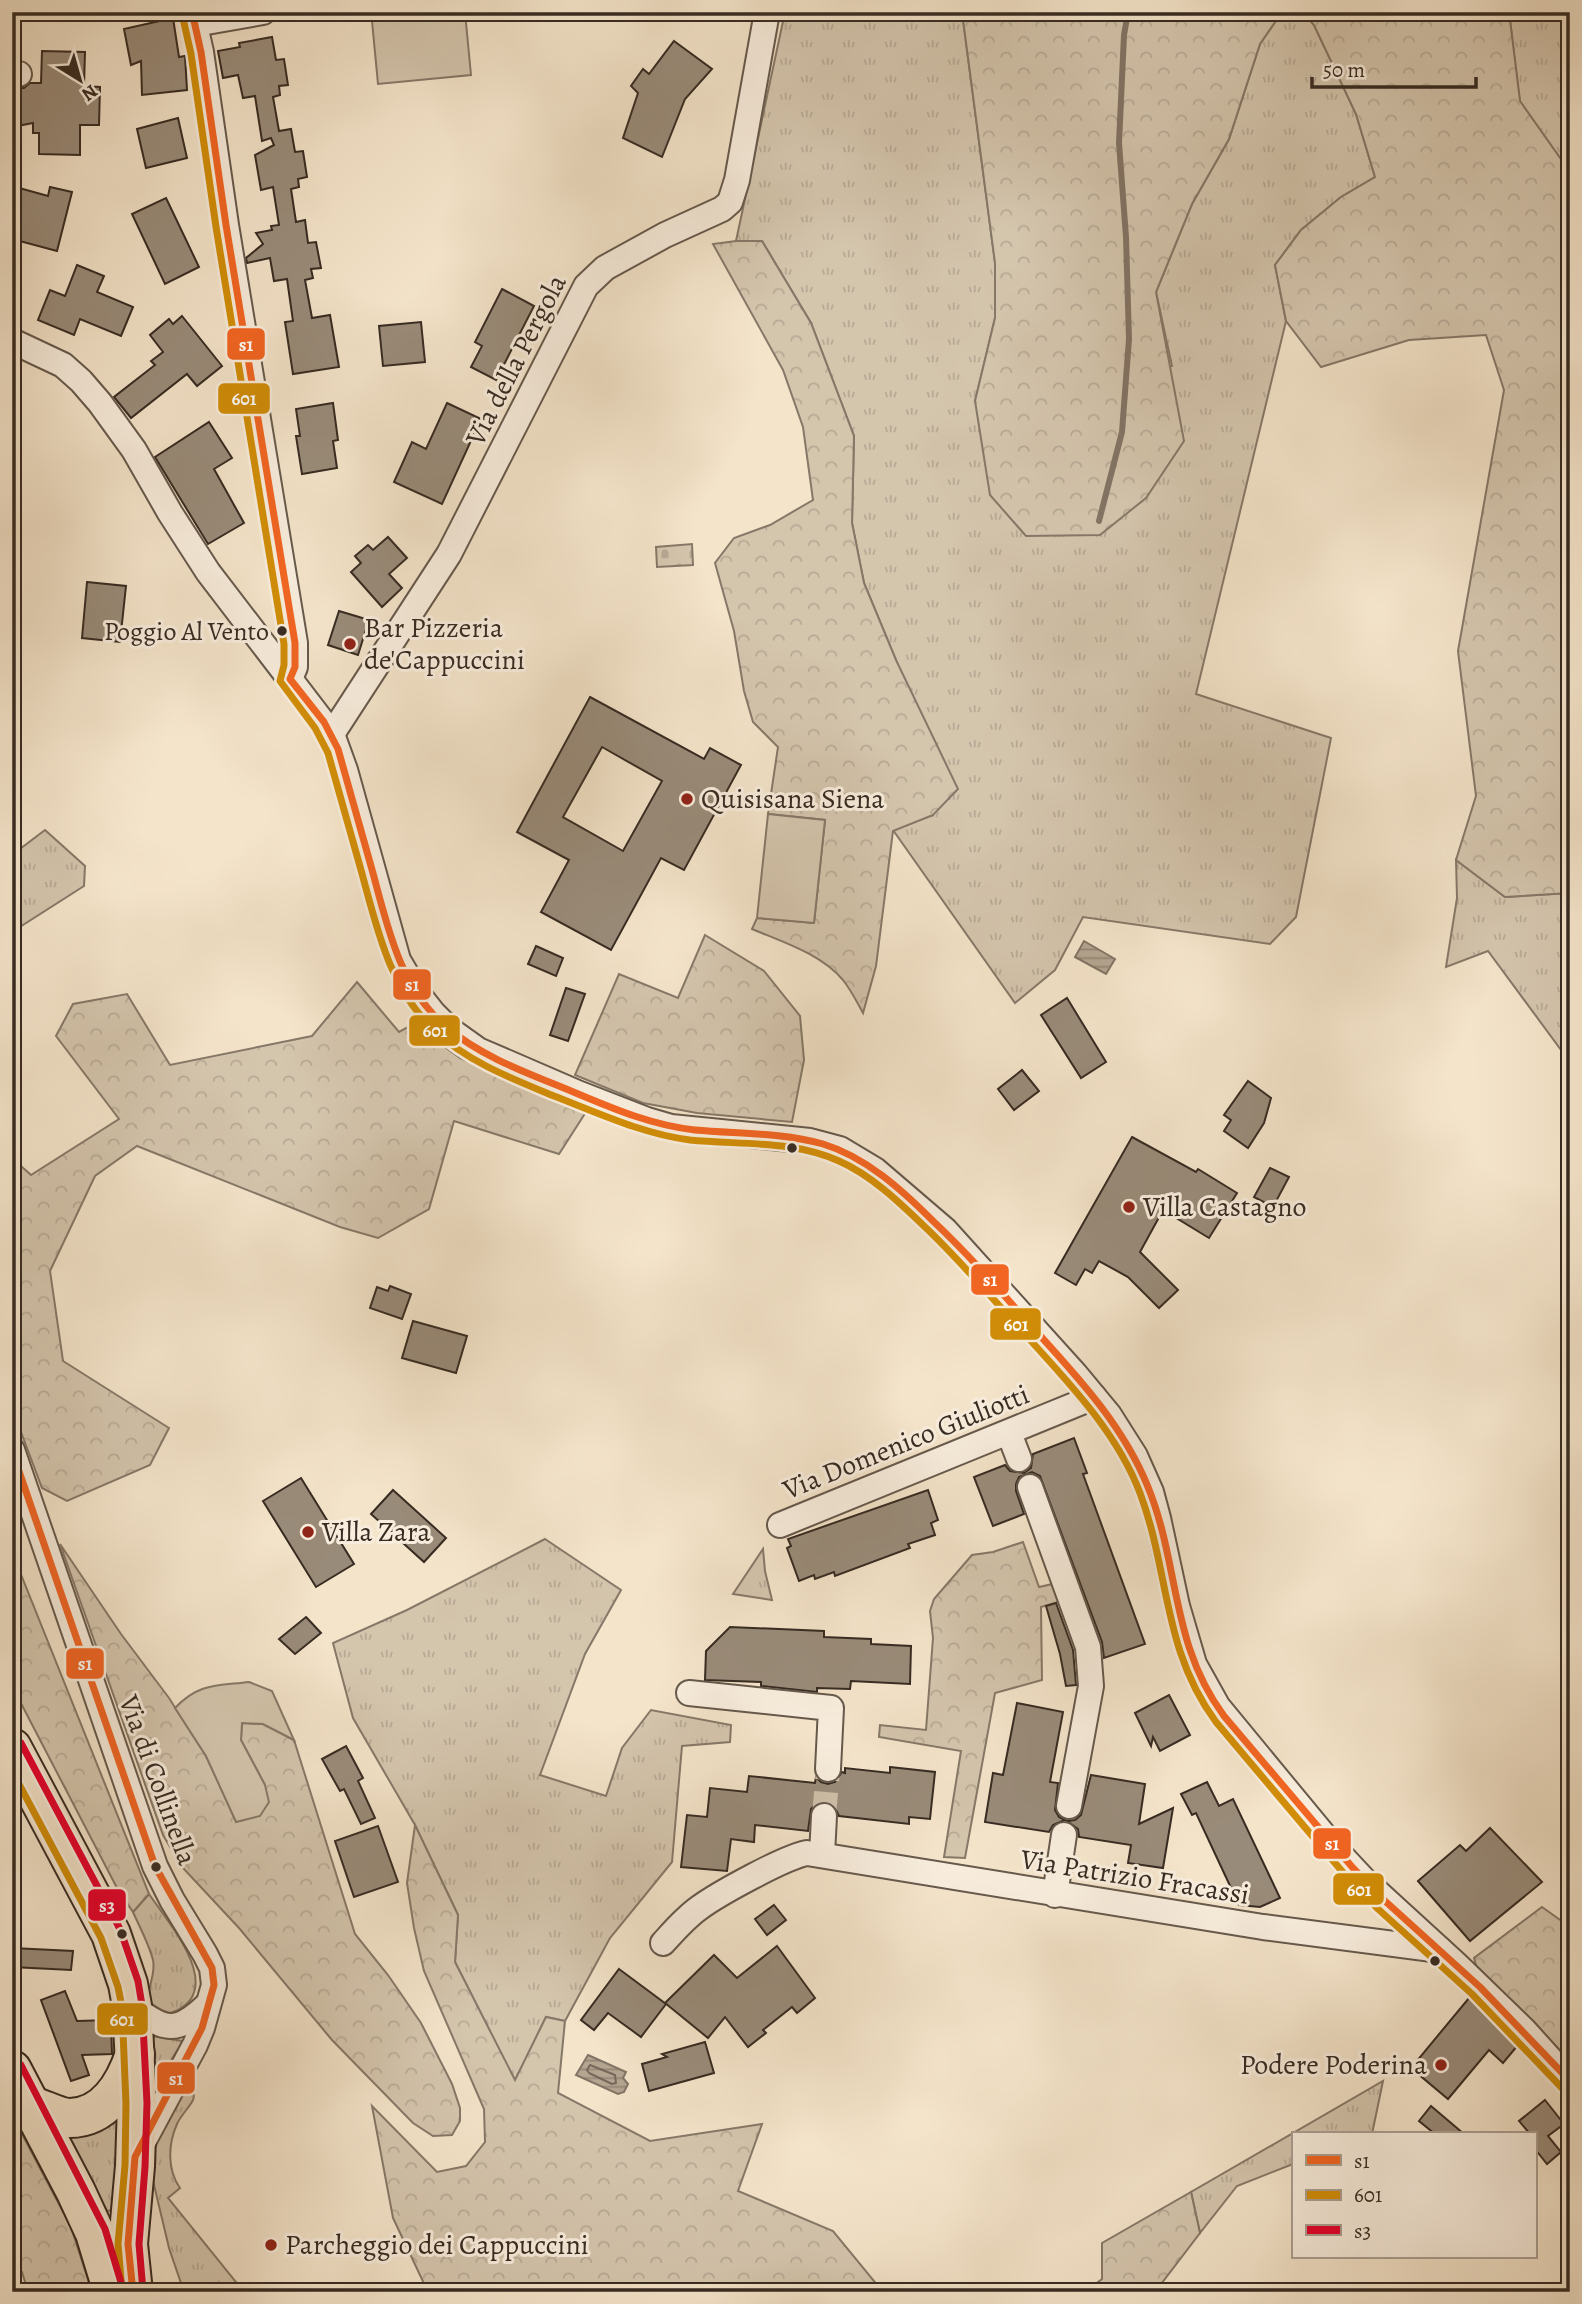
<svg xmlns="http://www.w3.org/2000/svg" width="1582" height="2304" font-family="Alegreya,serif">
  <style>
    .grass { fill: url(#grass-tufts); stroke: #867868; stroke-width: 2 }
    .forest { fill: url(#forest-crowns); stroke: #867868; stroke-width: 2 }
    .cemetery { fill: url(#cemetery-stones); stroke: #867868; stroke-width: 2 }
    .garden { fill: #d4c5ad; stroke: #867868; stroke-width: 2 }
    .water { fill: url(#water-rules); stroke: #827465; stroke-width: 2 }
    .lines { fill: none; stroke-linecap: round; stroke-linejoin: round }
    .shore { stroke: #76685a; stroke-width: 2 }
    .stream { stroke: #827465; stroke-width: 6 }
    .building { fill: #998b79; stroke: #372b22; stroke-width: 2; fill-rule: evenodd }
    .street-tunnel { stroke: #cebfa8; stroke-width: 24; stroke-dasharray: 24 12; stroke-linecap: butt }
    .street-casing { stroke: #66594c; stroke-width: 28 }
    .primary-casing { stroke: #372b22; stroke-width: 42 }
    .street { stroke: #f8eddd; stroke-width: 24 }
    .primary { stroke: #f4e4ca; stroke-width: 38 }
    .bus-1-casing { stroke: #f8eddd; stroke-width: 12 }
    .bus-2-casing { stroke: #f8eddd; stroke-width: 12 }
    .bus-3-casing { stroke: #f8eddd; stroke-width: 12 }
    .bus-1 { stroke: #f26522; stroke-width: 7 }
    .bus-2 { stroke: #d18d07; stroke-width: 7 }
    .bus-3 { stroke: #e4002b; stroke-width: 7 }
    .bus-dot { fill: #372b22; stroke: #f8eddd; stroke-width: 2.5 }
    .poi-dot { fill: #8f2418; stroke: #f8eddd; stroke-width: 2.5 }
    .labels { text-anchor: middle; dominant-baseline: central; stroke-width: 6; stroke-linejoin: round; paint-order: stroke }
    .bus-label { font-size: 26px; fill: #372b22; stroke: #f8eddd; text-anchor: end }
    .street-label { font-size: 28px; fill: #372b22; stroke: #f8eddd }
    .poi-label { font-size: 28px; fill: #372b22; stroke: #f8eddd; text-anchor: start }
    .line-badge { stroke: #f8eddd; stroke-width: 2.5 }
    .badge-label { font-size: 19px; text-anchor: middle; font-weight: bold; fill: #fff }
  </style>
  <defs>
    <pattern id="grass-tufts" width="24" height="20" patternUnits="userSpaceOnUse" patternTransform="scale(1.75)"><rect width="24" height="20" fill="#d4c5ad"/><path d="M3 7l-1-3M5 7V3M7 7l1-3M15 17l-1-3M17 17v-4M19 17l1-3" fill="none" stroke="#b7a995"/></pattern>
    <pattern id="forest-crowns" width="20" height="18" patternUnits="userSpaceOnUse" patternTransform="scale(1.75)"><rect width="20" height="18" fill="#d4c5ad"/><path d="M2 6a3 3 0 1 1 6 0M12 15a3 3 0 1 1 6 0" fill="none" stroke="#b7a995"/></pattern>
    <pattern id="cemetery-stones" width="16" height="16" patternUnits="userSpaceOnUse" patternTransform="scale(1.75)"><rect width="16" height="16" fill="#d4c5ad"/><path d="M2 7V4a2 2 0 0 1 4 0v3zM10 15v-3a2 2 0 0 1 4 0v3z" fill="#b7a995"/></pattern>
    <pattern id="water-rules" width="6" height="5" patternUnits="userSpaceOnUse" patternTransform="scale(1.75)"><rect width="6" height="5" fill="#b4a591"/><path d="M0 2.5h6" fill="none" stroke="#938776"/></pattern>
  </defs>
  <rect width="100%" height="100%" fill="#f4e4ca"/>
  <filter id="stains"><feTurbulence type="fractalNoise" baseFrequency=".00286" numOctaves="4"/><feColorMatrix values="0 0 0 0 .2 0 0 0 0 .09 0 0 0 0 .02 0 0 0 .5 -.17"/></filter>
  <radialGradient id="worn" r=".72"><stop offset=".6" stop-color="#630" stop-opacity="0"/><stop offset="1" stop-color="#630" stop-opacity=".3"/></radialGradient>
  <g class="grass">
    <polygon points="785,12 962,12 995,263 995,318 975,401 1172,366 1156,292 1192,204 1229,139 1260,44 1282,12 1303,12 1314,25 1356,114 1375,177 1341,197 1301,230 1275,265 1286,321 1196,694 1331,738 1296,917 1270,944 1083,917 1055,970 1015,1003 893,830 933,815 896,660 864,583 852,523 854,436 811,323 762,241 736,241"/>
    <polygon points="1509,12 1570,12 1570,172 1520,102"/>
    <polygon points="45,830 85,866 84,886 12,932 12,855"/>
    <polygon points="1456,860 1505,897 1570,893 1570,1049 1564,1054 1488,951 1446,967 1457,898"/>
    <polygon points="545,1539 621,1590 585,1654 540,1775 606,1796 622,1748 651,1710 731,1725 730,1742 682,1746 672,1862 610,1938 565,2021 546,2017 515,2081 455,1962 458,1915 415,1825 353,1718 333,1643 407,1610"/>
    <polygon points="763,1549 765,1571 772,1600 733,1594"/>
    <path d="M149,1894C171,1926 233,1997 164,2015C134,2001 158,1981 153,1960C149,1944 140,1928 133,1912Z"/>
    <polygon points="151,2036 183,2041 157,2083 150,2084"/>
    <path d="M186,2080C190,2086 196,2093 193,2100C189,2108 181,2115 177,2124C168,2144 167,2170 180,2188L168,2198L244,2292H184L169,2248L150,2168L155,2144Z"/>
    <polygon points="1383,2081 1372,2134 1293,2134 1293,2164 1237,2186 1200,2233 1191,2192"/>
    <polygon points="120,2119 114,2210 107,2211 65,2137 105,2126"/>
  </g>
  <g class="forest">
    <polygon points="962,12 1282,12 1260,44 1229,139 1192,204 1156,292 1184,441 1146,498 1100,535 1026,536 990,495 975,401 995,318 995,263"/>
    <polygon points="1303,12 1509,12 1520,101 1570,172 1570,893 1505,897 1456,860 1476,796 1458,651 1504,390 1486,335 1409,340 1321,367 1286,321 1275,265 1301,230 1341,197 1375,177 1356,114 1314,25"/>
    <path d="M736,241H762L811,323L854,436L852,523L864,583L896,660L958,789L933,815L893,831L876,966L863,1013C857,1002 851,990 843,980C821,954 783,942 752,929L757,918L814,923L825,820L768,814L778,747L753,722L744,691L734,631L715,563L734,538L770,525L813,500L803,427L783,370L713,244Z"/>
    <polygon points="705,935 764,971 800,1016 804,1060 792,1122 697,1113 643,1103 575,1075 619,974 678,998"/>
    <polygon points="357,982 399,1032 421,1020 438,1042 460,1058 586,1112 559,1154 454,1121 429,1209 378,1238 340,1227 137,1146 95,1176 50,1271 63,1361 169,1428 150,1465 67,1501 42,1488 12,1408 12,1158 31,1175 119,1119 56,1036 73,1004 127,994 170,1065 312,1036"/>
    <polygon points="1023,1542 1039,1587 1057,1583 1062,1601 1041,1607 1042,1680 995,1693 965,1858 944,1857 961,1751 879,1737 880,1725 926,1730 933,1638 930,1611 934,1599 972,1555 993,1552"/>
    <polygon points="60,1544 121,1634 169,1698 206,1756 236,1821 265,1785 241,1740 242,1723 263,1724 294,1740 355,1934 388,1975 421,2023 452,2084 460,2108 460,2121 452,2135 433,2136 413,2123 332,2040 239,1928 182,1867 163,1835"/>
    <polygon points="12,1552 149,1894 133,1912 117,1888 12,1686"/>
    <polygon points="415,1825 458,1915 455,1962 515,2080 546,2017 565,2021 558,2093 650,2141 762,2124 738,2191 833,2231 883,2292 428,2292 393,2218 372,2106 437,2172 466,2166 485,2142 484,2109 424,1971 414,1928 407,1883"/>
    <polygon points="1542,1907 1570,1927 1570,2062 1477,1969 1474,1958"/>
    <polygon points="12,2115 71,2227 92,2292 28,2292 22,2272 12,2267"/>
    <polygon points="1191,2192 1200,2233 1155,2292 1085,2292 1102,2279 1102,2243"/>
  </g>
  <polygon class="cemetery" points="692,544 693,565 657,567 656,547"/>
  <g class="garden">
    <polygon points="465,12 471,75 378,84 372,21"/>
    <polygon points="768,814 825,820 814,923 757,918"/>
    <path d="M249,1682L272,1691L294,1740L263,1724L242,1723L241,1740L265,1785L269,1802L260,1816L236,1822L206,1756L175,1708C199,1683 216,1686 249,1682Z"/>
  </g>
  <g class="water">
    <polygon points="1084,941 1115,959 1106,974 1075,957"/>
    <polygon points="588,2055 626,2072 623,2078 628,2084 624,2092 618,2094 576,2075"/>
  </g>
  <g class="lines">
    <polygon class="shore" points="590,2065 615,2075 616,2083 612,2084 589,2073 587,2070"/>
    <polyline class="stream" points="1099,521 1122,432 1129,339 1126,237 1119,143 1124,35 1128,12"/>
  </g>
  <g class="building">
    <polygon points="173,18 179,57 185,56 187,90 142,95 141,61 131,65 124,29"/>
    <polygon points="272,37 276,60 284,59 288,85 279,86 280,95 273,97 279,131 291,129 295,152 303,151 307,177 298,179 299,187 291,189 296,222 305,220 308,243 316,242 321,268 311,269 313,278 305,280 312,318 330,315 339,367 293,374 285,322 293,321 287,279 274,281 270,258 247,263 246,258 263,244 256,233 272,230 271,226 279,225 273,187 261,190 255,155 274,145 271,138 262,141 255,96 243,98 238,75 223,78 218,51 240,47 239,43"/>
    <polygon points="674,41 712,69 685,99 662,157 623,138 638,93 631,86 643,69 649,74"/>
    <polygon points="42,51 85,52 84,86 100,87 99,125 80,125 80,155 39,154 39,133 33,133 33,123 12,127 12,88 24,88 30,83 41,83"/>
    <polygon points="178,118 187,158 146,168 137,129"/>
    <polygon points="12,186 48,196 50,187 72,192 57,251 12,239"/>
    <polygon points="166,198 199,267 165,284 132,214"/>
    <polygon points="77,265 104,276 97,292 133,307 121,336 80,319 74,335 38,320 50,290 65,296"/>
    <polygon points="502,289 534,306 496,380 471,367 482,346 475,342"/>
    <polygon points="182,316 222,366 197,386 187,374 131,418 114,397 155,365 151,361 163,352 150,335 169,319 173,324"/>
    <polygon points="421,322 425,362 383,366 379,326"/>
    <polygon points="333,403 338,440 333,441 337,468 302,474 296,436 300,436 296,409"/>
    <polygon points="447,403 481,419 442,504 394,482 412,442 426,449"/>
    <polygon points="209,422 232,458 214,469 244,523 208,544 155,457"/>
    <polygon points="388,537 407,558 389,574 402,588 382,607 351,572 361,563 355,556 368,545 373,550"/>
    <polygon points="87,582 126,586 120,642 82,638"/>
    <polygon points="339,611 369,620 358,655 328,645"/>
    <path d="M590,697L704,759L710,748L741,765L684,870L661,858L611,950L541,912L569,860L517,832ZM602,747L662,781L623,851L563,817Z"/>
    <polygon points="536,946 563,958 556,976 528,964"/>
    <polygon points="566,988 585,994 568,1041 550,1035"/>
    <polygon points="1067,998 1106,1062 1081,1078 1041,1015"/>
    <polygon points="1022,1070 1039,1091 1014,1110 998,1089"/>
    <polygon points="1248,1081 1271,1098 1264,1123 1248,1148 1224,1131 1231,1120 1224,1115"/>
    <polygon points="1132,1137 1196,1172 1198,1169 1237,1193 1209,1238 1163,1210 1140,1252 1178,1290 1159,1308 1128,1277 1099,1261 1092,1273 1085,1269 1076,1285 1055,1273"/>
    <polygon points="1270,1168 1289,1177 1273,1207 1254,1197"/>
    <polygon points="390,1286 411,1294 402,1319 370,1308 377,1287 388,1291"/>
    <polygon points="413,1321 467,1336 456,1373 402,1358"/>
    <polygon points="1074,1438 1087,1473 1083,1474 1145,1644 1104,1658 1102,1642 1040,1476 1032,1472 1019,1477 1016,1484 1016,1491 1024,1514 993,1526 974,1477 1005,1465 1010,1471 1024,1473 1031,1468 1033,1454"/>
    <polygon points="301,1478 354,1564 316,1587 263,1501"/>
    <polygon points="393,1490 446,1538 424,1562 371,1514"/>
    <polygon points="928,1490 938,1520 931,1523 935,1535 908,1544 910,1548 835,1576 834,1572 815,1579 814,1575 799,1581 787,1548 791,1546 788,1539"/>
    <polygon points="1056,1603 1073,1650 1076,1685 1066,1686 1060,1654 1046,1606"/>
    <polygon points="306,1617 321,1633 295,1654 279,1639"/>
    <polygon points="730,1627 824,1631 824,1637 871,1639 871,1644 911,1646 910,1684 851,1681 850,1689 817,1688 817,1692 761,1686 761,1682 705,1680 706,1651"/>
    <polygon points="1169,1695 1190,1735 1160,1751 1153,1737 1151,1746 1135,1713"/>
    <polygon points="1017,1703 1063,1712 1050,1782 1058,1783 1055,1810 1059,1817 1065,1820 1053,1825 1049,1832 985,1822 993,1773 1003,1775"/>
    <polygon points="346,1746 363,1778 358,1781 375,1818 361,1824 344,1789 340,1791 322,1759"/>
    <polygon points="890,1767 935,1772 930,1819 909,1817 909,1824 839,1816 833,1804 824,1801 817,1803 811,1809 808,1831 755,1825 754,1842 731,1839 727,1871 681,1867 687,1815 707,1817 710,1788 747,1792 749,1776 815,1783 816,1777 821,1782 828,1784 835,1782 842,1772 845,1773 845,1768 890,1773"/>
    <polygon points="1091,1775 1145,1784 1139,1824 1173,1808 1163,1868 1128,1863 1131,1845 1079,1837 1078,1829 1067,1821 1075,1820 1081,1815"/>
    <polygon points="1207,1782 1219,1806 1233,1799 1280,1898 1260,1907 1239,1905 1196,1813 1192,1815 1181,1794"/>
    <polygon points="378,1826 398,1882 354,1897 335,1841"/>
    <polygon points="1490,1828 1542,1882 1470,1941 1418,1881 1460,1845 1466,1851"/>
    <polygon points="774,1905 786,1920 767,1935 755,1919"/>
    <polygon points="777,1946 815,1998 797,2013 792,2007 763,2030 766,2033 748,2047 725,2017 708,2038 665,2003 714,1955 737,1978"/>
    <polygon points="12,1948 73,1951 71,1970 12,1967"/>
    <polygon points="619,1969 666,2004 641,2037 608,2013 594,2030 581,2020"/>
    <polygon points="65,1991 77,2021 111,2020 112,2054 82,2055 89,2075 71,2081 41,2000"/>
    <polygon points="1469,1998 1518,2045 1503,2063 1489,2050 1448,2099 1411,2068"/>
    <polygon points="705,2042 714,2073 649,2091 642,2064 667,2057 662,2054"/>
    <polygon points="1545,2100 1564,2124 1548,2136 1561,2152 1547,2164 1535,2149 1535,2134 1530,2134 1519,2121"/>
    <polygon points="1431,2106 1464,2134 1435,2134 1419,2121"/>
  </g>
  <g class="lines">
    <polyline class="street-tunnel" points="824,1816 828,1769"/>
    <g class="street-casing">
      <g id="street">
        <polyline points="192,12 201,52 226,225 295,643 295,667 290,679"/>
        <polyline points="195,24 263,12"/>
        <polyline points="12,73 19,74"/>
        <polyline points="12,341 63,365 81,381 100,403 134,450 170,513 208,572 332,734 345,770 398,960 418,994 433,1013 450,1030 478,1050 580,1094 647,1120 671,1127 810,1141 840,1149 875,1170 945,1230 1075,1374 1109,1415 1135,1456 1151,1492 1158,1518 1177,1606 1194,1664 1218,1707 1336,1850 1364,1880 1457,1965 1524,2030 1570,2081"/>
        <polyline points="332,734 449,554 586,286 605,268 665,235 722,209 730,202 737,180 767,12"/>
        <polyline points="1009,1433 1019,1459"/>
        <polyline points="12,1450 155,1866 172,1900 205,1954 212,1968 214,1985 202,2028 195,2045 142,2144"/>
        <polyline points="1030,1487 1088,1647 1091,1686 1069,1806"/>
        <polyline points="780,1525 1094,1397"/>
        <polyline points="689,1693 831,1708 828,1769"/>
        <polyline points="822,1855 824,1816"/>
        <polyline points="1055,1895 1064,1835"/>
        <path d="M663,1943C674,1931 685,1918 699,1908C718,1894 785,1857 807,1853L1263,1927L1440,1950"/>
        <path d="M132,2006C165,2031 176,2035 208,2004"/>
      </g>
    </g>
    <g class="primary-casing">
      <g id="primary">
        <polyline points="12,1748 111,1934 128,1984 132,2006 137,2104 135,2166 128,2244 133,2292"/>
        <polyline points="12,2070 76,2192 95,2233 113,2292"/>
        <path d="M32,2106C43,2109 57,2117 68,2118C105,2119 125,2084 135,2054"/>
      </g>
    </g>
    <use href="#street" class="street"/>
    <use href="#primary" class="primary"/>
    <g class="bus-1-casing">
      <g id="bus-1">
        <path d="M192,12L201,52L226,225L295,643V667L290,679L324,722L338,749C349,788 360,827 371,866C387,923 398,985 445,1026C478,1054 519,1070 559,1086C603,1104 647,1125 695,1130C737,1134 781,1132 823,1144C866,1157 902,1190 933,1221C966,1252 996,1286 1026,1320C1072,1371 1122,1422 1148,1487C1180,1566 1170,1643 1224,1716L1353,1868L1385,1901L1480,1987L1570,2081"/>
        <polyline points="12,1451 155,1866 212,1968 214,1985 202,2028 135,2157 128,2244 133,2292"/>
      </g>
    </g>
    <g class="bus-2-casing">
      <g id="bus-2">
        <path d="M182,14L191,54L216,227L284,644V665L280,681L315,728L328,753C339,792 350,831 361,870C377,928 389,988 435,1031C468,1062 513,1079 554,1096C598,1113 643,1134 690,1140C740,1145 793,1140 839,1161C871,1175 899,1202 924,1226C959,1259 990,1296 1022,1331C1066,1380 1116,1430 1140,1493C1170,1573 1162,1649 1216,1722L1346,1876L1378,1909L1472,1994L1562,2088"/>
        <polyline points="12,1771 101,1938 118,1987 122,2007 126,2104 125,2165 118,2244 122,2292"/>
      </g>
    </g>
    <g class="bus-3-casing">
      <g id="bus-3">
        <polyline points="21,1743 120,1929 138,1981 142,2005 147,2103 145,2167 139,2244 143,2291"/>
        <polyline points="21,2065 105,2229 123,2289"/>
      </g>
    </g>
    <use href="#bus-1" class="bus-1"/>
    <use href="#bus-2" class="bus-2"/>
    <use href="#bus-3" class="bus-3"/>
  </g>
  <g class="bus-dot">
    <circle cx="282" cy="631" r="6"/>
    <circle cx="792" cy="1148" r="6"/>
    <circle cx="156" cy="1867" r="6"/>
    <circle cx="122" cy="1934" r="6"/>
    <circle cx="1435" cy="1961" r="6"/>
  </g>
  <g class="poi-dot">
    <circle cx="350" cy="644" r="7"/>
    <circle cx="687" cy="799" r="7"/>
    <circle cx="1129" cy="1207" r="7"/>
    <circle cx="308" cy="1532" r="7"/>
    <circle cx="1441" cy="2065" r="7"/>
    <circle cx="271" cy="2245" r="7"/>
  </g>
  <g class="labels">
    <g class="bus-label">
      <text x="269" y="631">Poggio Al Vento</text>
    </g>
    <g class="street-label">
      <text transform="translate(516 360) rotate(-63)">Via della Pergola</text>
      <text transform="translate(906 1442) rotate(-22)">Via Domenico Giuliotti</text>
      <text transform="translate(158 1780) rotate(70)">Via di Collinella</text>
      <text transform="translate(1135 1877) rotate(9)">Via Patrizio Fracassi</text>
    </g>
    <g class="poi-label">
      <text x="364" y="628">Bar Pizzeria<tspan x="364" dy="32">de'Cappuccini</tspan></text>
      <text x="701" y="799">Quisisana Siena</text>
      <text x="1143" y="1207">Villa Castagno</text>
      <text x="322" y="1532">Villa Zara</text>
      <text x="1427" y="2065" text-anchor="end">Podere Poderina</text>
      <text x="285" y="2245">Parcheggio dei Cappuccini</text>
    </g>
  </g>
  <g class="line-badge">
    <rect x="226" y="327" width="40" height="34" rx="7" fill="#f26522"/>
    <rect x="217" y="382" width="54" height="33" rx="7" fill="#d18d07"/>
    <rect x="392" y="968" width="40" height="33" rx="7" fill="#f26522"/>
    <rect x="408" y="1014" width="53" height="33" rx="7" fill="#d18d07"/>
    <rect x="970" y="1263" width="40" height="33" rx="7" fill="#f26522"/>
    <rect x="989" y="1307" width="53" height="34" rx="7" fill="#d18d07"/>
    <rect x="65" y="1647" width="40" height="33" rx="7" fill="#f26522"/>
    <rect x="1312" y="1827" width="40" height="33" rx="7" fill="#f26522"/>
    <rect x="1332" y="1872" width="53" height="34" rx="7" fill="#d18d07"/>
    <rect x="87" y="1888" width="40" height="34" rx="7" fill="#e4002b"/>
    <rect x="96" y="2002" width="53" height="34" rx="7" fill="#d18d07"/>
    <rect x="156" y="2061" width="40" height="34" rx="7" fill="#f26522"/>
  </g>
  <g class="badge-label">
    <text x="246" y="351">s1</text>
    <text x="244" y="405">601</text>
    <text x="412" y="991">s1</text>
    <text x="435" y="1037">601</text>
    <text x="990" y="1286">s1</text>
    <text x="1016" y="1331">601</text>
    <text x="85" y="1670">s1</text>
    <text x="1332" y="1850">s1</text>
    <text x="1359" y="1896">601</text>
    <text x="107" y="1912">s3</text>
    <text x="122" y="2026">601</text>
    <text x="176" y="2085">s1</text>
  </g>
  <rect width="1582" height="2304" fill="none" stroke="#f4e4ca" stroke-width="42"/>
  <rect x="14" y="14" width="1554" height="2276" fill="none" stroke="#372b22" stroke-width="3.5"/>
  <rect x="21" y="21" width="1540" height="2262" fill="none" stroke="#372b22" stroke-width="2"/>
  <rect x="1292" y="2132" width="245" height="126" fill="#f8eddd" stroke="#ab9f92" stroke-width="2"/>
  <rect x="1306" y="2155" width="35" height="10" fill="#f26522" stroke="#ab9f92" stroke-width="2"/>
  <text x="1354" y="2168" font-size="21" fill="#372b22">s1</text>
  <rect x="1306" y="2190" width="35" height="10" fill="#d18d07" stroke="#ab9f92" stroke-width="2"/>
  <text x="1354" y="2202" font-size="21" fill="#372b22">601</text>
  <rect x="1306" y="2225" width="35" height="10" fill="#e4002b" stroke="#ab9f92" stroke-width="2"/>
  <text x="1354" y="2238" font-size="21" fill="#372b22">s3</text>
  <g transform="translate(80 80) rotate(143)" stroke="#f8eddd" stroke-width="5" paint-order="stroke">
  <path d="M0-5L12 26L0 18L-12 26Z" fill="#372b22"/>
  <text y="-10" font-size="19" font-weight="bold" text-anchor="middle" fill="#372b22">N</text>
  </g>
  <path d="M1312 77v10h164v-10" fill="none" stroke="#372b22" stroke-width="3.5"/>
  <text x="1323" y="77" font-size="21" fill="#372b22" stroke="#f8eddd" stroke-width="5" paint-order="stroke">50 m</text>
  <rect width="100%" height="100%" filter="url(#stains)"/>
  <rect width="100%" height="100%" fill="url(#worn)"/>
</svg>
